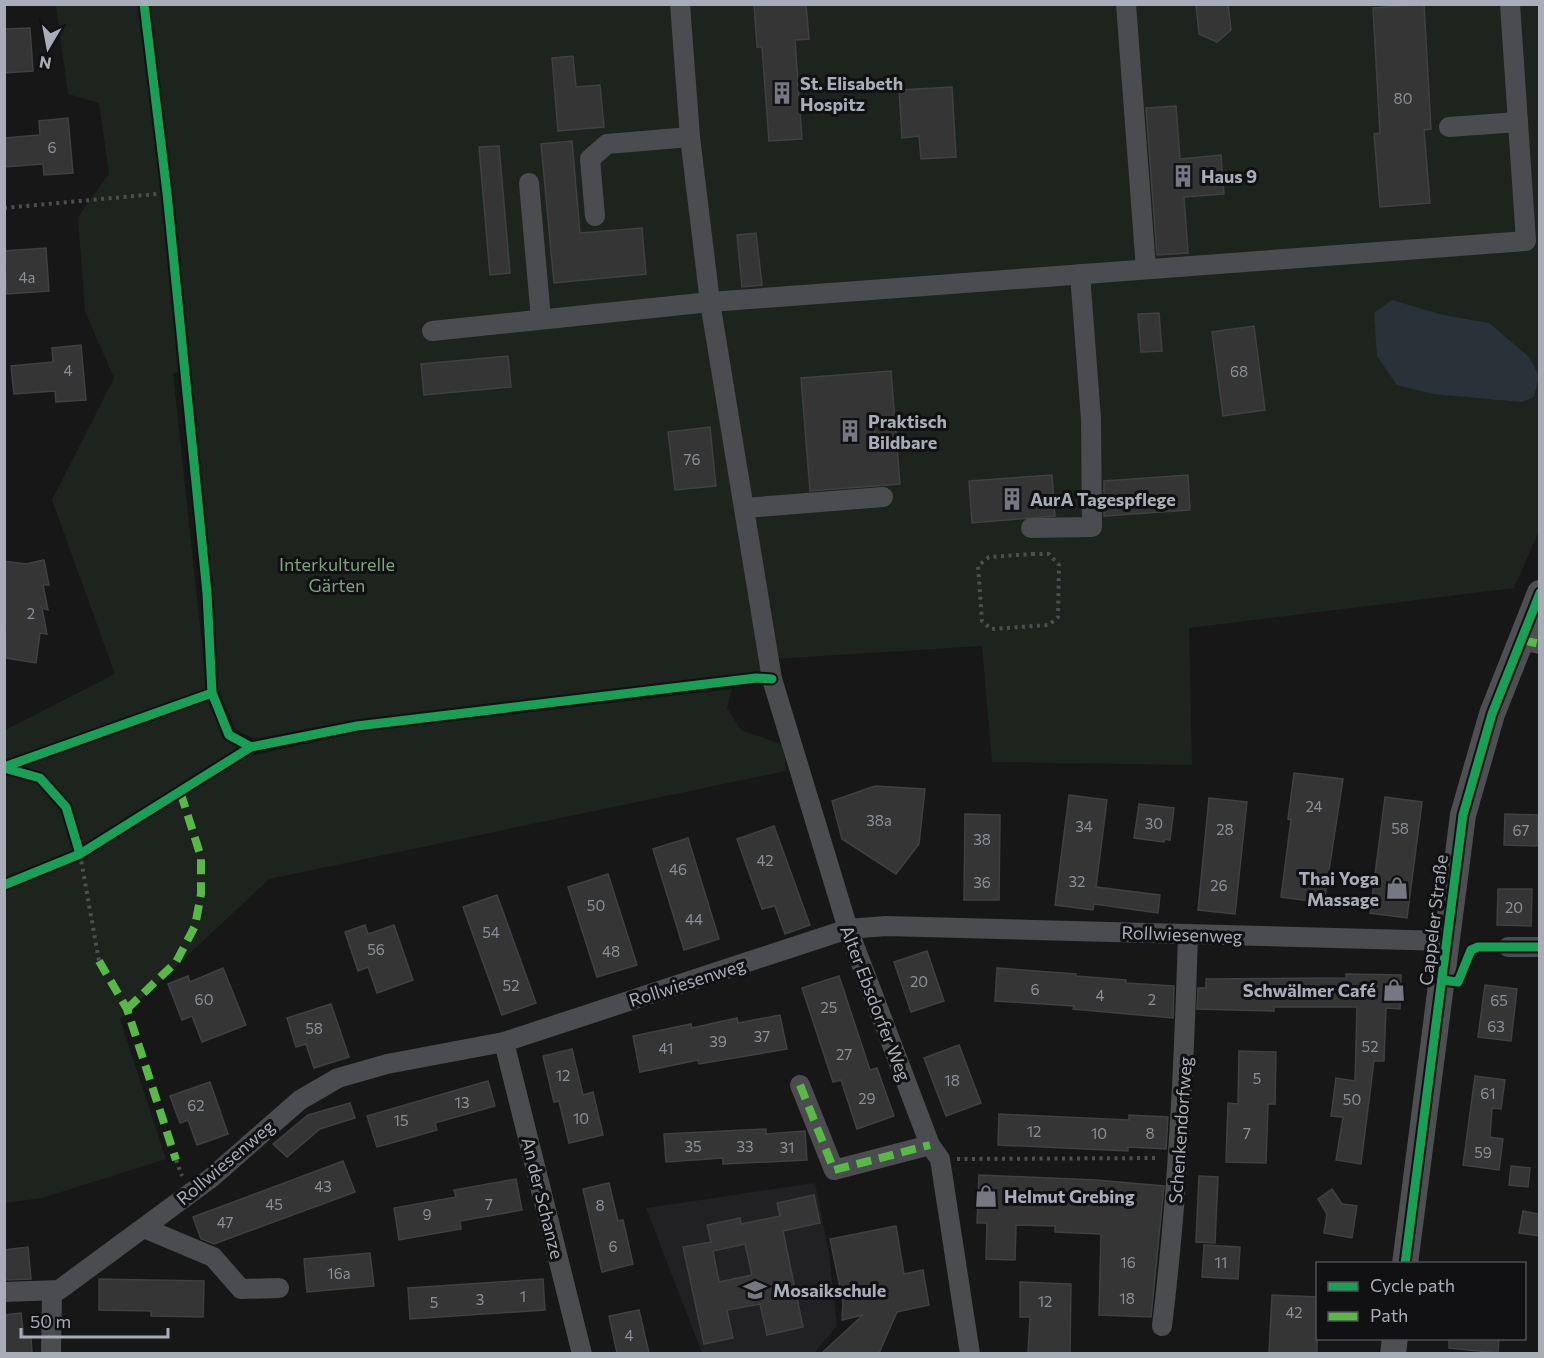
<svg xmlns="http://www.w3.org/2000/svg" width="1544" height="1358" font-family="Commissioner,sans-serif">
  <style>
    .built { fill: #212123 }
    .green { fill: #1d241e }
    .water { fill: #2a3239 }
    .building { fill: #353536; stroke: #3f4043; stroke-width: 1.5; fill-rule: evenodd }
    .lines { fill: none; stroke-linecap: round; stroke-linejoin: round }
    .path { stroke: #4d4e52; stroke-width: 4; stroke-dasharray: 3 4.5; stroke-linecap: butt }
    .minor { stroke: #4b4c50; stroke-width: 20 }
    .major { stroke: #4d4f52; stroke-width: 26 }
    .quiet { stroke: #58b947; stroke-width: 8; stroke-dasharray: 15 8; stroke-linecap: butt }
    .cycleway-casing { stroke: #111113; stroke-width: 13 }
    .cycleway { stroke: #1a9f57; stroke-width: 9 }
    .labels { text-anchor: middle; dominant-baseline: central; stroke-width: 6; stroke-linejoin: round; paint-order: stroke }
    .number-label { font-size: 15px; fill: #8b8f98 }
    .poi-label { font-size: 18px; font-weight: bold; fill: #a8adb8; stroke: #111113; text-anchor: start }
    .park-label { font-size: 18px; fill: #7fa381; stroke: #111113 }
    .street-label { font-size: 18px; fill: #a8adb8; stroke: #111113 }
  </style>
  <rect width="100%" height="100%" fill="#171717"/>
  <polygon class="built" points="815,1183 829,1253 837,1326 814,1353 702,1353 646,1208"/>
  <polygon class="green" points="56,5 1539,5 1540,529 1514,588 1189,628 1192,765 992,762 982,646 758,660 762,671 352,720 255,739 236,730 218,689 212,590 190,371 173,373 208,701 226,739 255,755 359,732 732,689 727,708 741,730 784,745 786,771 269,879 120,1019 166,1159 42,1198 5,1203 5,730 115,674 52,500 114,378 85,311 78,217 109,174 99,103 68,94"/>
  <polygon class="water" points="1392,300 1443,315 1489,323 1529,357 1539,376 1534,397 1522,402 1433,394 1397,385 1377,356 1374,313"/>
  <g class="building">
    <polygon points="754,4 806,4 809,39 795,40 802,139 769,141 762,47 757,47"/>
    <polygon points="1196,4 1228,4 1231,30 1217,42 1199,34"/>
    <polygon points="1424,4 1431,129 1424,130 1430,203 1380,207 1374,134 1380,133 1373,8"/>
    <polygon points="30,28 33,71 4,73 4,29"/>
    <polygon points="573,56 576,87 600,85 604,127 558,131 552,58"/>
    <polygon points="952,87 956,157 921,159 919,136 902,138 899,90"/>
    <polygon points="1176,106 1180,159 1221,155 1224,194 1184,197 1188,253 1157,255 1146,108"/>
    <polygon points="68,118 73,173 44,175 43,164 4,167 4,138 40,135 39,121"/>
    <polygon points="572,141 580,233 642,228 646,274 554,283 541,144"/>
    <polygon points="499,146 510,273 490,275 479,147"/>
    <polygon points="756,233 762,285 742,287 737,235"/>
    <polygon points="46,248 49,291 7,294 4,251"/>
    <polygon points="1159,313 1162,351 1141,352 1138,314"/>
    <polygon points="1254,326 1265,410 1223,416 1212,332"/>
    <polygon points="81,345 86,400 56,402 55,391 14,394 11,366 53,362 52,348"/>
    <polygon points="508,356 511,387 424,395 421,364"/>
    <polygon points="891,371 900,484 810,491 801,378"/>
    <polygon points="710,427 716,486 675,490 668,432"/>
    <polygon points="1052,475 1055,516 972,523 969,481"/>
    <polygon points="1188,475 1190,510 1104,516 1104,481"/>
    <polygon points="44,560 49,585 43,585 48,610 42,608 47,634 40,633 36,663 6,658 4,561 26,564"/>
    <polygon points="1294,773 1343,779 1324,903 1281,897 1291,820 1288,819"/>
    <polygon points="875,786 925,789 919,844 896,874 842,839 832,801"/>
    <polygon points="1069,795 1107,800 1096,887 1160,895 1158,913 1094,904 1093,910 1055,905"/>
    <polygon points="1385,797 1422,802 1407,918 1370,913"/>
    <polygon points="1209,798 1247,802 1235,914 1198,910"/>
    <polygon points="1139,804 1174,808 1170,840 1165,839 1164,842 1134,838"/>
    <polygon points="965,814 1000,815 999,900 964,900"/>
    <polygon points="1505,814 1538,815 1537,846 1504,845"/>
    <polygon points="774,826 810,925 785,934 775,906 762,909 737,839"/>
    <polygon points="688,838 719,939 684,950 653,849"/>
    <polygon points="608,874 637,965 597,977 568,887"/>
    <polygon points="1498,889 1532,889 1531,926 1497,925"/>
    <polygon points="497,895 536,1003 502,1015 463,907"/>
    <polygon points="365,925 368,934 394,925 413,980 377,993 368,967 358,971 345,932"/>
    <polygon points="927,951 944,1001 911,1012 894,962"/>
    <polygon points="223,968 246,1025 202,1042 192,1016 182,1020 168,984 188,976 190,982"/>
    <polygon points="997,968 1076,974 1076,976 1126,980 1126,983 1174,986 1173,1018 1073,1009 1074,1006 995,1001"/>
    <polygon points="1346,974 1401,975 1400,1009 1386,1008 1384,1061 1374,1061 1361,1164 1336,1160 1343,1117 1331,1116 1336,1078 1355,1081 1357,1007 1274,1007 1274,1011 1197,1009 1198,988 1206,988 1206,979 1346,978"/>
    <polygon points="839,976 870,1070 877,1068 894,1116 857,1129 841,1080 833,1082 802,988"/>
    <polygon points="1485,985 1517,989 1511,1041 1478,1037"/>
    <polygon points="331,1004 349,1057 314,1068 306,1044 296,1047 287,1018"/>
    <polygon points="780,1015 787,1049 699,1064 698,1060 640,1072 633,1036 691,1024 692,1028 737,1018 738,1023"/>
    <polygon points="959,1045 981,1103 946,1116 924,1058"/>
    <polygon points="572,1049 583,1095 593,1092 603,1135 569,1143 559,1101 554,1102 543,1056"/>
    <polygon points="1239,1051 1276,1052 1275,1104 1268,1104 1266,1163 1226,1162 1228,1103 1238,1104"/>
    <polygon points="1475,1076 1505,1080 1501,1109 1492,1108 1490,1137 1503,1139 1499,1170 1463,1165"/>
    <polygon points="488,1081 495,1106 435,1123 437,1130 377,1147 367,1116"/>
    <polygon points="210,1082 228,1134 197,1145 188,1120 180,1123 170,1096"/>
    <polygon points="350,1103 355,1118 320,1129 287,1157 273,1144 308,1115"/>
    <polygon points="999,1114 1129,1120 1129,1115 1168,1117 1166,1149 1128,1147 1128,1151 998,1145"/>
    <polygon points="766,1129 766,1134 805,1131 807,1160 723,1164 723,1158 666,1162 664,1134"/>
    <polygon points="343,1161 355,1192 214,1244 201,1239 193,1217"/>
    <polygon points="1511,1166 1530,1168 1528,1187 1509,1185"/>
    <polygon points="979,1175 1096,1180 1164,1186 1151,1317 1099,1315 1101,1234 1055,1232 1055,1226 1016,1225 1015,1260 986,1259 987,1223 977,1223"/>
    <polygon points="1199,1176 1218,1177 1215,1243 1196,1242"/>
    <polygon points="516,1179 522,1210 460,1221 461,1229 399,1240 394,1208 456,1197 454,1190"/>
    <polygon points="609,1183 618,1221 623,1220 633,1264 602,1272 583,1189"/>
    <polygon points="1332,1189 1342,1204 1357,1206 1352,1238 1324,1233 1327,1214 1318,1199"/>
    <path d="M814,1195L820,1223L783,1231L803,1327L767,1335L760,1304L727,1310L733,1338L704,1344L683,1247L711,1242L707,1225L740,1218L741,1224L780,1216L777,1203ZM745,1244L752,1275L719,1282L713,1251Z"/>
    <polygon points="1523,1211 1539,1214 1539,1236 1519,1233"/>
    <polygon points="896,1226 904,1274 923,1270 929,1305 897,1312 879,1353 822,1353 863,1315 842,1320 843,1302 830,1239"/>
    <polygon points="1204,1245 1240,1247 1238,1279 1202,1277"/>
    <polygon points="28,1247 31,1279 4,1280 4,1250"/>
    <polygon points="370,1253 374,1286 307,1292 304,1259"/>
    <polygon points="99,1279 204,1281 203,1317 151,1316 151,1311 99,1310"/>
    <polygon points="543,1279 545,1310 410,1319 408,1288"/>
    <polygon points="1020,1282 1071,1284 1070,1353 1028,1353 1030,1317 1020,1317"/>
    <polygon points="1272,1295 1317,1297 1317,1353 1269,1353"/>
    <polygon points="639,1310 649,1353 617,1353 609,1316"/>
    <polygon points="21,1313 24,1339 31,1338 32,1353 4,1353 4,1315"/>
    <polygon points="1449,1338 1499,1338 1498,1353 1449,1348"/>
  </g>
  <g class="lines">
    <g class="path">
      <polyline points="4,208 167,193"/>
      <polygon points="1032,554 1049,554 1059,565 1058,617 1049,625 991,629 982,621 978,566 989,557"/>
      <polyline points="80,854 99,961"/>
      <polyline points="1471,950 1478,947"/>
      <polyline points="957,1159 1159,1158"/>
      <polyline points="176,1160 182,1176"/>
    </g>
    <g class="minor">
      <polyline points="680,4 690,137 710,302 1526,241 1510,4"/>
      <polyline points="1126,4 1146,269"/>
      <polyline points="1449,127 1518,122"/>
      <polyline points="529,183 541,319"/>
      <polyline points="595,216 590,159 607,144 690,137"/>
      <polyline points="432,331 710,302 772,679 848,929 930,1145 940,1159 970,1354"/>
      <polyline points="745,508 883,497"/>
      <polyline points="1031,528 1092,527 1091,419 1080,274"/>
      <polyline points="1522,640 1540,644"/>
      <polyline points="1508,947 1540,947"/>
      <polyline points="504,1042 582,1354"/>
      <polyline points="800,1085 834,1170 930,1145"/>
      <polyline points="144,1228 213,1257 241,1289 279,1288"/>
      <polyline points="4,1292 59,1290 211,1178 300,1100 338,1078 387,1064 504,1042 848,929 886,926 1446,941"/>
      <path d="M1162,1326C1178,1196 1184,1065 1188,934"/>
      <polyline points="51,1354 52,1291"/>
    </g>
    <g class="major">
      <polyline points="1405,1264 1463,815 1492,714 1540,593"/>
      <polyline points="1393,1354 1395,1338"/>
    </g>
    <g class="quiet">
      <polyline points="1522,640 1540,644"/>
      <polyline points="99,961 127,1009 176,1160"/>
      <polyline points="127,1009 176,962 195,926 201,894 201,857 180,791"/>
      <polyline points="800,1085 834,1170 930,1145"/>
    </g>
    <g class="cycleway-casing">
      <g id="cycleway">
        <polyline points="144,4 167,193 207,593 212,693 229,735 251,747"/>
        <polyline points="4,767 212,693"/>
        <polyline points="4,768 40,778 66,807 80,854"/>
        <polyline points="4,885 80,854 251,747 357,726 756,678 772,679"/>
        <polyline points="1442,980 1458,982 1471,950 1478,947 1540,947"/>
        <polyline points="1405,1264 1463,815 1492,714 1540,593"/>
      </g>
    </g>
    <use href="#cycleway" class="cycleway"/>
  </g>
  <defs>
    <g id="building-bare" transform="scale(1.8)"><path d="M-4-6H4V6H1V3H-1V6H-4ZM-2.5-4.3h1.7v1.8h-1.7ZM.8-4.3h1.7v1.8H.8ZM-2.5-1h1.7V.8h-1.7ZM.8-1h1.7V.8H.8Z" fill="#757880" stroke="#111113" stroke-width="2.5" paint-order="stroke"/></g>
    <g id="shop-bare" transform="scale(1.8)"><path d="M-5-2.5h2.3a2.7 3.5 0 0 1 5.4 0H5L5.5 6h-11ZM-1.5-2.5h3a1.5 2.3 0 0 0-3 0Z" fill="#757880" stroke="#111113" stroke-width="2.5" paint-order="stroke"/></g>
    <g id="school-bare" transform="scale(1.8)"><path d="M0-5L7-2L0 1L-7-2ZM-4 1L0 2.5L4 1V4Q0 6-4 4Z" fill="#757880" stroke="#111113" stroke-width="2.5" paint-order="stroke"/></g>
  </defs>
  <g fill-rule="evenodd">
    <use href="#building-bare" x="782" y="93"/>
    <use href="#building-bare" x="1183" y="176"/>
    <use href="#building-bare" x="850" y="431"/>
    <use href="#building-bare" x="1012" y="499"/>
    <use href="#shop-bare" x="1397" y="888"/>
    <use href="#shop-bare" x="1394" y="990"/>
    <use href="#shop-bare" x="986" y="1196"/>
    <use href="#school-bare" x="755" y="1290"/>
  </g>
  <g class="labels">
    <g class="number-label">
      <text x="1403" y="98">80</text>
      <text x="52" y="147">6</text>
      <text x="27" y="277">4a</text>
      <text x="68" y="370">4</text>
      <text x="1239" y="371">68</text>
      <text x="692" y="459">76</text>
      <text x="31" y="613">2</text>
      <text x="1314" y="806">24</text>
      <text x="879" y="820">38a</text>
      <text x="1154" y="823">30</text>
      <text x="1084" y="826">34</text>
      <text x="1400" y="828">58</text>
      <text x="1225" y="829">28</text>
      <text x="1521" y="830">67</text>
      <text x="982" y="839">38</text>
      <text x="765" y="860">42</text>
      <text x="678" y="869">46</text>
      <text x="1077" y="881">32</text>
      <text x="982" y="882">36</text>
      <text x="1219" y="885">26</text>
      <text x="596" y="905">50</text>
      <text x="1514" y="907">20</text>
      <text x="694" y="919">44</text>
      <text x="491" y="932">54</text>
      <text x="376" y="949">56</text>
      <text x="611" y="951">48</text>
      <text x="919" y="981">20</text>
      <text x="511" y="985">52</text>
      <text x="1035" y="989">6</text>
      <text x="1100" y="995">4</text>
      <text x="204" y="999">60</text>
      <text x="1152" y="999">2</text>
      <text x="1499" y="1000">65</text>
      <text x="829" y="1007">25</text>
      <text x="1496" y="1026">63</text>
      <text x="314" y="1028">58</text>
      <text x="762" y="1036">37</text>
      <text x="718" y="1041">39</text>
      <text x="1370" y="1046">52</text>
      <text x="666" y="1048">41</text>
      <text x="844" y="1054">27</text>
      <text x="563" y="1075">12</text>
      <text x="1257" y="1078">5</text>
      <text x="952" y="1080">18</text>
      <text x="1488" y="1093">61</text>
      <text x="867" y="1098">29</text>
      <text x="1352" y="1099">50</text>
      <text x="462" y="1102">13</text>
      <text x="196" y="1105">62</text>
      <text x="581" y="1118">10</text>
      <text x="401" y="1120">15</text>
      <text x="1034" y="1131">12</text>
      <text x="1099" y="1133">10</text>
      <text x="1150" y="1133">8</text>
      <text x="1247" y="1133">7</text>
      <text x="693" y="1146">35</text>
      <text x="745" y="1146">33</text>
      <text x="787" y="1147">31</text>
      <text x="1483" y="1152">59</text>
      <text x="323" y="1186">43</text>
      <text x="274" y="1204">45</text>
      <text x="489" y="1204">7</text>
      <text x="600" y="1205">8</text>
      <text x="427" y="1214">9</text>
      <text x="225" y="1222">47</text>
      <text x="613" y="1246">6</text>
      <text x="1128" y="1262">16</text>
      <text x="1221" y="1262">11</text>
      <text x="339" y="1273">16a</text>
      <text x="523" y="1296">1</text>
      <text x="1127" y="1298">18</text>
      <text x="480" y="1299">3</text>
      <text x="1045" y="1301">12</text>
      <text x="434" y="1302">5</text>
      <text x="1294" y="1312">42</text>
      <text x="629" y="1335">4</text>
    </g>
    <g class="poi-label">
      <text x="800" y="83">St. Elisabeth<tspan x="800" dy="21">Hospitz</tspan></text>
      <text x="1201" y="176">Haus 9</text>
      <text x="868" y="421">Praktisch<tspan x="868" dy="21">Bildbare</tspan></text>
      <text x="1030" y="499">AurA Tagespflege</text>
      <text x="1379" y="878" text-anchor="end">Thai Yoga<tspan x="1379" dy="21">Massage</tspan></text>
      <text x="1376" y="990" text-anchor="end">Schwälmer Café</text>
      <text x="1004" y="1196">Helmut Grebing</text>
      <text x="773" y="1290">Mosaikschule</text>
    </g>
    <g class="park-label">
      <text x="337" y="564">Interkulturelle<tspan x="337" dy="21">Gärten</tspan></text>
    </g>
    <g class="street-label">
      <text transform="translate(1433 920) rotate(-83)">Cappeler Straße</text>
      <text transform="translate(1182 934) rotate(2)">Rollwiesenweg</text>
      <text transform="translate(687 982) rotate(-18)">Rollwiesenweg</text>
      <text transform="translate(876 1003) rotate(69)">Alter Ebsdorfer Weg</text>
      <text transform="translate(1180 1130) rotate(-86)">Schenkendorfweg</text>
      <text transform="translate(225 1162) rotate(-40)">Rollwiesenweg</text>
      <text transform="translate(543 1198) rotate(76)">An der Schanze</text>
    </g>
  </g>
  <rect width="1544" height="1358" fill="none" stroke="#a8adb8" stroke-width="12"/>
  <rect x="1316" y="1262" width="210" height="78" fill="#111113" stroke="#4d4f55" stroke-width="1.5"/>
  <rect x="1328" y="1282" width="30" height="9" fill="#1a9f57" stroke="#4d4f55" stroke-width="1.5"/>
  <text x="1370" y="1292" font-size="18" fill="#a8adb8">Cycle path</text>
  <rect x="1328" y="1312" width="30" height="9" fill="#58b947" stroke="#4d4f55" stroke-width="1.5"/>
  <text x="1370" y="1322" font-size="18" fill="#a8adb8">Path</text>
  <g transform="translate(48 48) rotate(190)" stroke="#111113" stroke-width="4.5" paint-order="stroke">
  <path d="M0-4.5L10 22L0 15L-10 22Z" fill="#a8adb8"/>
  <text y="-9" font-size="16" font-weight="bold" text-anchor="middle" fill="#a8adb8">N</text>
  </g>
  <path d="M21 1328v9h147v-9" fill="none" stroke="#a8adb8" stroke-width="3"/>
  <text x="30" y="1328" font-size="18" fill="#a8adb8" stroke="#111113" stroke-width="4.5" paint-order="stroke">50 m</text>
</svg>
